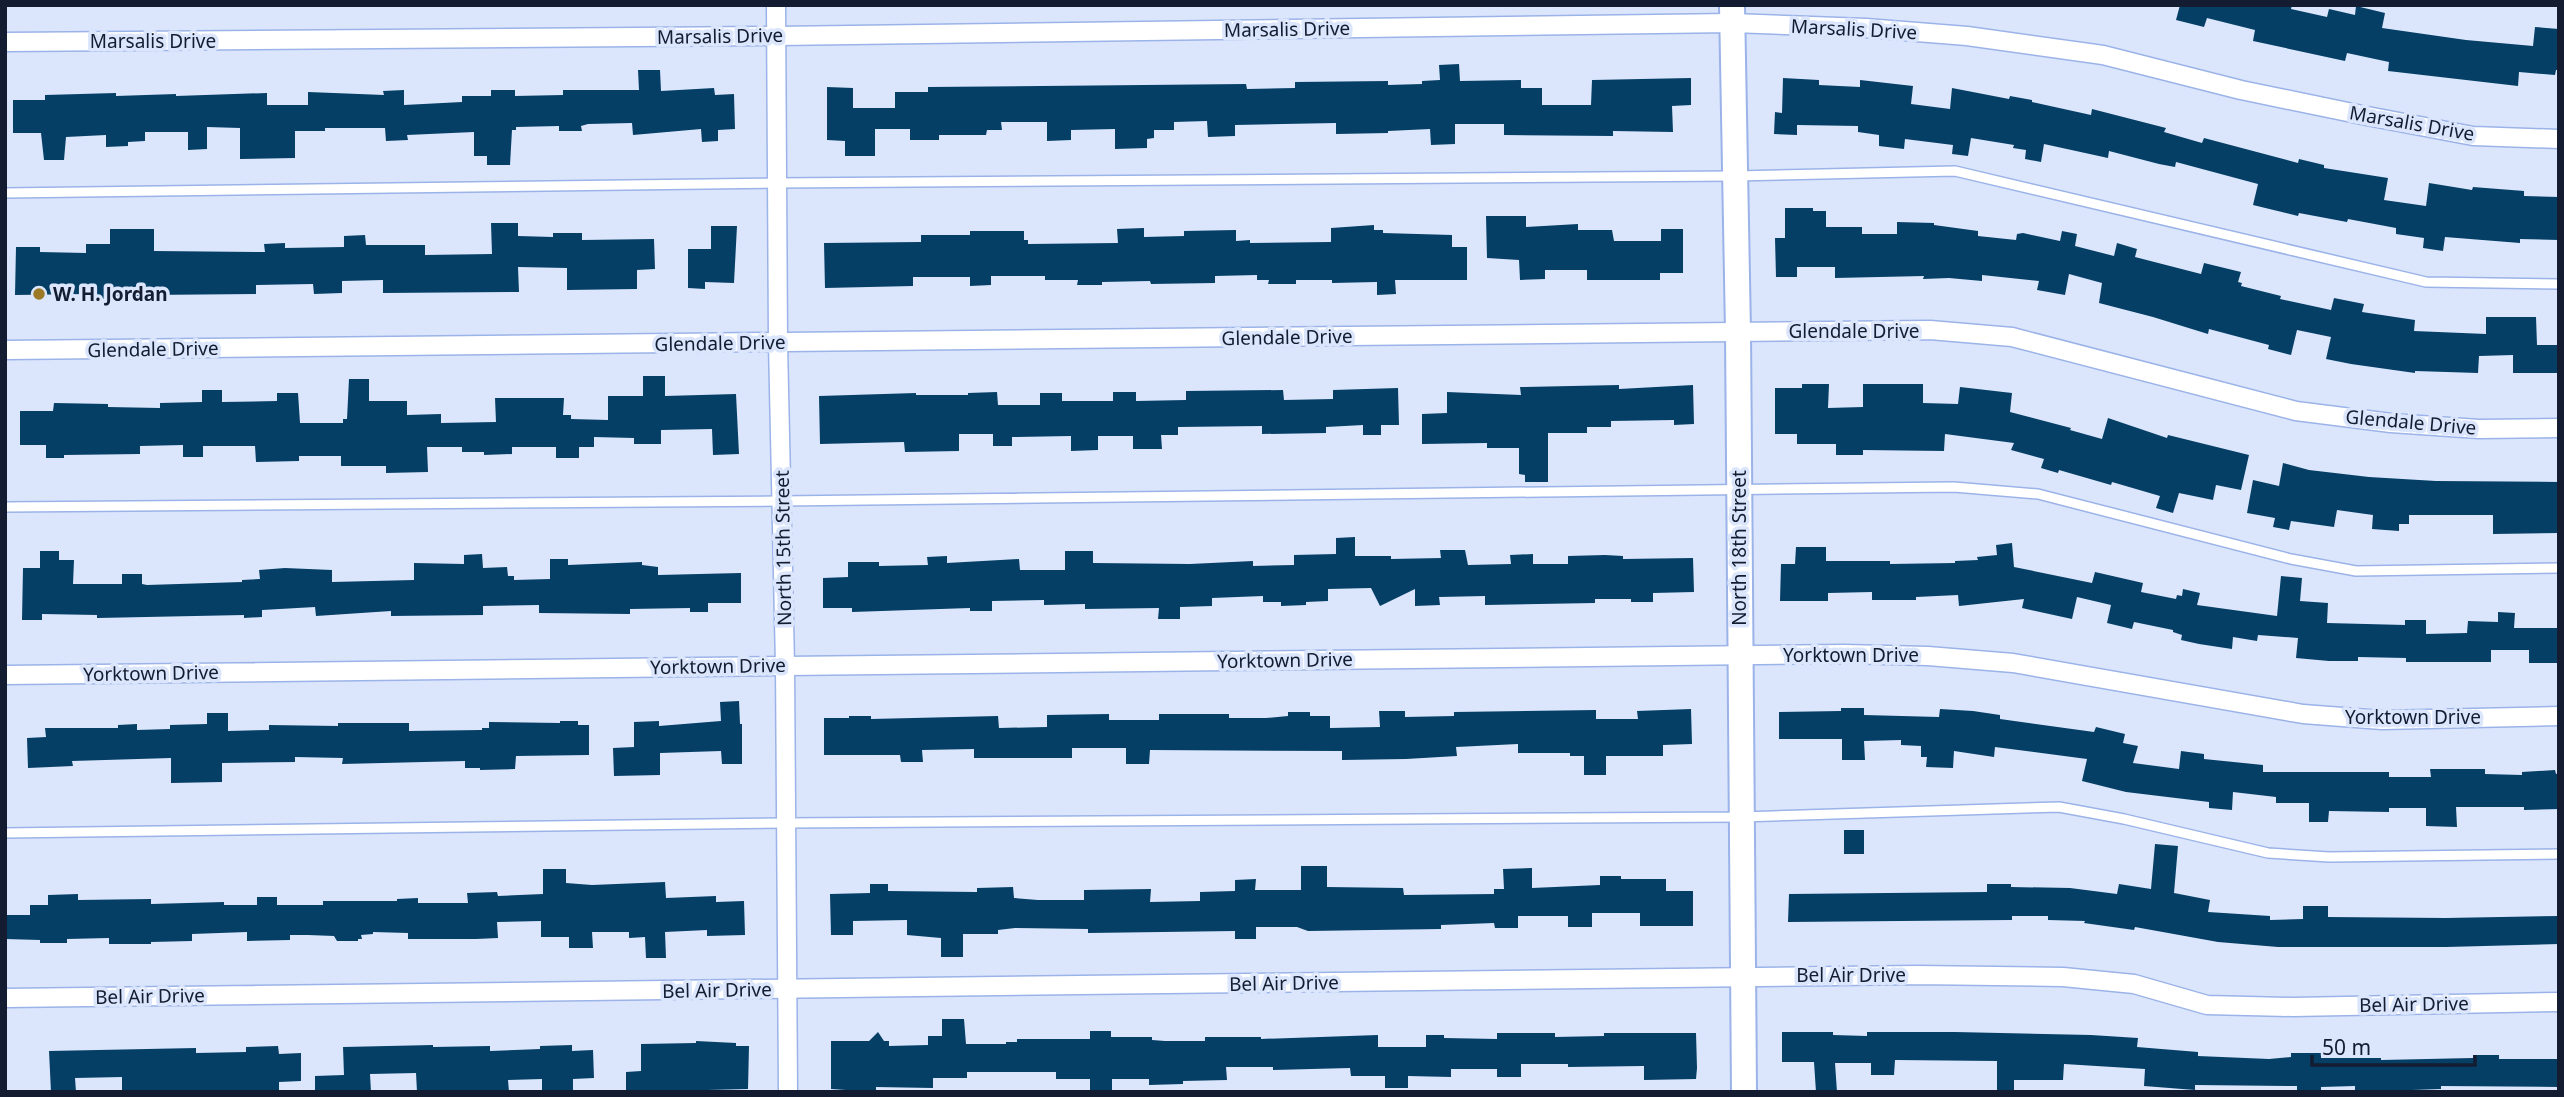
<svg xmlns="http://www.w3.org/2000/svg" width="2564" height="1097" font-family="'Noto Sans',sans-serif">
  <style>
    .building { fill: #053f66 }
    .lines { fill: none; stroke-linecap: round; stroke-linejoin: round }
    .lane-casing { stroke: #9bb3e8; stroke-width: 12 }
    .street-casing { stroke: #9bb3e8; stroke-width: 21 }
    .secondary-casing { stroke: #9bb3e8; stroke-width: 28 }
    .lane { stroke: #fff; stroke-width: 9 }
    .street { stroke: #fff; stroke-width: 18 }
    .secondary { stroke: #fff; stroke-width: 24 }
    .poi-dot { fill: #9c7a25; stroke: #dbe6fc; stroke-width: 2.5 }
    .labels { text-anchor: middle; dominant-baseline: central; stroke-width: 7; stroke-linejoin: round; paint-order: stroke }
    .street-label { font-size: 19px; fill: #131c30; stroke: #dbe6fc }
    .poi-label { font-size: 19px; font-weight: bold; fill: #131c30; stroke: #dbe6fc; text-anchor: start }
  </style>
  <rect width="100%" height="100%" fill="#dbe6fc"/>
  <g class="building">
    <polygon points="2180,5 2292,5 2291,9 2327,17 2329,9 2355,15 2356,6 2385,13 2382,28 2466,40 2533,46 2535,27 2559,29 2559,70 2556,70 2555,75 2519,72 2518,86 2388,71 2389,62 2347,53 2345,61 2253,41 2255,30 2207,18 2204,27 2176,20"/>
    <polygon points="1459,64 1460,81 1521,80 1521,88 1542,88 1542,105 1591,105 1592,80 1691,78 1691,105 1672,106 1673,132 1613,131 1613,136 1504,135 1504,124 1455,124 1455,144 1431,145 1430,129 1388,131 1388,133 1336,134 1336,123 1235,125 1235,136 1208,137 1207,121 1174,122 1174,130 1154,130 1154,138 1147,139 1147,148 1115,149 1115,129 1071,130 1071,140 1047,141 1047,122 1001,122 1002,130 987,130 986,135 939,135 939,140 910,140 910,129 875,129 875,156 845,156 845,141 827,140 827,87 853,88 853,108 895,108 895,92 928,92 928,87 1246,84 1247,89 1295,88 1295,82 1388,81 1388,85 1422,84 1422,81 1440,80 1439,65"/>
    <polygon points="638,70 660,70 661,91 714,88 715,95 734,94 735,129 718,130 718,141 702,142 701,129 633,135 632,123 588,124 581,126 582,131 559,131 559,126 516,127 516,130 512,130 510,165 487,165 487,156 474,156 474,132 407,135 408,140 386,141 385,128 325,128 325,131 295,131 295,158 240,159 240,128 207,127 207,149 188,150 188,132 145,132 145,141 128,142 128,146 106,147 106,135 66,137 64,160 44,160 41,133 13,133 13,100 45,100 45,95 116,93 116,96 176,94 176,96 267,93 267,105 308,105 308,92 384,95 383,91 404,90 404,105 462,102 462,96 491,96 491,90 515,90 515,96 563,95 563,90 639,90"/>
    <polygon points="1783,78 1819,80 1819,85 1860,87 1860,80 1913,86 1911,104 1950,109 1952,88 2009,99 2010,96 2032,100 2032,102 2091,115 2092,109 2166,128 2164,132 2202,143 2204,138 2298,163 2299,159 2324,165 2324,168 2388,178 2384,200 2426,206 2429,183 2472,190 2473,187 2524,191 2524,196 2559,197 2559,240 2520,239 2520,243 2445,237 2443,251 2423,248 2424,238 2396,234 2396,228 2348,219 2347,222 2299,213 2298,216 2253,205 2258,184 2176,162 2175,167 2159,164 2109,151 2108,158 2044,144 2041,162 2025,159 2026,150 2013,148 2014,145 1971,138 1968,156 1952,154 1953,145 1905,139 1904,149 1879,146 1879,135 1858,132 1858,126 1797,125 1797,135 1774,134 1775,112 1782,113"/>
    <polygon points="1785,208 1813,208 1813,211 1826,211 1826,227 1862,227 1862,234 1897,234 1897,222 1934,223 1934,225 1978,231 1978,236 2016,240 2017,234 2023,233 2060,241 2062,231 2077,234 2075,246 2114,256 2117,243 2137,249 2135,257 2201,274 2204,263 2241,272 2238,282 2242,283 2241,286 2281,296 2280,299 2331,310 2334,298 2364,304 2362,312 2415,320 2414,331 2486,334 2486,317 2536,317 2537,345 2559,345 2559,373 2513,373 2513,355 2479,356 2478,373 2415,371 2415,373 2351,364 2326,359 2331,337 2297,330 2291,355 2268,349 2269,345 2209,329 2208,334 2153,317 2099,303 2102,283 2069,274 2065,295 2037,290 2039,281 1982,275 1982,281 1949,278 1923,279 1924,276 1835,278 1835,267 1797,267 1797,277 1776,277 1775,238 1785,238"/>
    <polygon points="1486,216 1526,216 1526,227 1578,224 1578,230 1612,230 1614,241 1661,241 1661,229 1683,229 1683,273 1660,273 1660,280 1587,280 1587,270 1545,270 1545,279 1520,280 1519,260 1487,258"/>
    <polygon points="491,223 518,223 518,236 553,237 553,233 582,233 582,240 654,239 655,269 637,270 637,289 567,290 567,268 518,267 519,292 383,293 383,280 342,281 342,293 314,294 313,284 256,285 256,294 146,295 146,300 86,298 86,294 15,295 16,247 40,247 40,252 86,253 86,244 110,244 110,229 154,229 154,251 265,252 264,244 285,243 285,248 344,247 344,236 365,235 366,245 425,245 425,255 492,254"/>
    <polygon points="1374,225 1374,230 1383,230 1383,233 1452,235 1452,247 1467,247 1467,280 1395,280 1396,294 1377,295 1377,282 1332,283 1332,280 1296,280 1296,284 1268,284 1269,280 1257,280 1257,275 1215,276 1215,283 1151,284 1150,281 1102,282 1102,285 1077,285 1078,280 1045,280 1045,276 991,276 991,285 970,286 970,277 913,277 913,286 825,288 824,243 921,242 921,235 970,235 970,231 1024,231 1024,240 1028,240 1028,244 1118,243 1117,229 1144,228 1144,237 1184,236 1184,231 1236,230 1236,241 1250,240 1250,243 1331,242 1331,228"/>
    <polygon points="711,226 737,226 734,283 705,282 705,289 688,288 688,249 711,249"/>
    <polygon points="643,376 665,376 665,396 736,394 739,454 713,455 712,429 661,430 661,444 634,444 634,438 594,437 594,447 579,447 579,458 556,458 556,447 512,447 512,454 484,455 484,452 462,452 462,447 427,447 428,472 386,473 386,466 341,466 341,456 299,456 299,461 256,462 255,446 203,446 203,457 183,457 183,445 140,446 140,454 64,455 64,458 46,458 46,445 20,445 20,411 53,411 54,403 108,404 108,407 160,408 160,403 202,402 202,390 222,390 222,402 277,401 277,393 298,393 300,423 343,423 343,419 347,419 349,379 369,379 369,401 407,401 407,415 441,414 441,423 496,422 495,398 564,398 563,415 571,415 571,419 608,420 608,396 643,396"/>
    <polygon points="1802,384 1829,384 1828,408 1863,407 1863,384 1923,384 1923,403 1958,404 1960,387 2012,393 2010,412 2071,428 2070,430 2102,439 2108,418 2167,438 2168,435 2249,455 2241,490 2216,485 2213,500 2179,493 2173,513 2156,508 2160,496 2112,482 2111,485 2059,470 2058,473 2041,468 2044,459 2011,450 2014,443 1945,434 1944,451 1863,450 1863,455 1836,455 1836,444 1797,444 1797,434 1775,434 1775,388 1802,388"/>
    <polygon points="1619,385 1619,389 1693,385 1694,424 1674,425 1674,420 1611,421 1611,427 1587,427 1587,433 1548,433 1548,482 1525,482 1525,475 1519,474 1519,448 1487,448 1487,443 1422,444 1422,414 1447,413 1447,392 1521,395 1520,387"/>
    <polygon points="1398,388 1399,425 1381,425 1381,435 1363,435 1363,425 1326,427 1326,433 1262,434 1262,426 1178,427 1178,435 1161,435 1162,449 1133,449 1133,436 1098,436 1098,450 1071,451 1071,436 1012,437 1012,446 993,446 993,434 959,434 959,451 905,452 904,442 820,444 819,396 916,393 916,395 968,395 968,393 997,392 998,405 1040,405 1040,393 1062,393 1062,401 1113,401 1113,392 1136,392 1136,401 1186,400 1186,391 1283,390 1284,400 1333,399 1333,390"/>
    <polygon points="2283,463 2309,470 2369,477 2436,481 2559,482 2559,533 2493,534 2493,515 2409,515 2409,524 2399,524 2399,531 2372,529 2373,515 2337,510 2334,527 2291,521 2289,530 2273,527 2275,518 2247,513 2253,480 2279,486"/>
    <polygon points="1355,537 1355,556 1391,556 1391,559 1441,558 1440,550 1465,550 1468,565 1511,564 1510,555 1533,554 1533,564 1568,564 1568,556 1605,555 1623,556 1623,559 1693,558 1694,592 1653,593 1653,602 1631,602 1631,599 1595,599 1595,603 1485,605 1485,596 1439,597 1440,605 1415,606 1415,589 1380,606 1371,588 1328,589 1328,601 1306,602 1306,605 1281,606 1281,602 1263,602 1263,596 1212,598 1212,606 1180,607 1180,619 1158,619 1159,608 1085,609 1085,604 1044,605 1044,600 992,601 992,611 970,611 970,608 852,612 852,608 823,608 823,578 848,577 848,562 879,562 879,566 928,565 927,557 947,556 947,563 1019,559 1020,570 1065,570 1065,551 1093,551 1093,563 1190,564 1253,561 1253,566 1294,565 1294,555 1336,554 1336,538"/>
    <polygon points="2012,543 2014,567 2092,583 2095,572 2143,583 2141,592 2176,599 2177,595 2182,596 2183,589 2200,593 2197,605 2277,616 2281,576 2302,578 2300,601 2328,603 2327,623 2405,625 2405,620 2426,620 2426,634 2467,633 2468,621 2498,622 2498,612 2515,613 2514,628 2559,628 2559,661 2557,663 2529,663 2529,650 2491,650 2491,662 2406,662 2406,658 2358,657 2358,661 2329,661 2296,658 2298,638 2258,635 2257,641 2233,637 2232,649 2199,644 2181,640 2182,635 2173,632 2173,630 2134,622 2132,629 2107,623 2111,605 2077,597 2072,619 2022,608 2024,599 1959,606 1958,595 1916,597 1916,600 1872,600 1872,592 1828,593 1828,601 1780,601 1781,564 1795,564 1796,547 1826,547 1826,561 1890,561 1890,564 1955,563 1955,561 1978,560 1977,557 1997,555 1996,545"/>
    <polygon points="40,551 59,551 59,560 74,560 73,584 122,584 122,574 142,574 142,584 147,585 242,582 242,580 260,579 259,570 285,568 332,570 332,582 414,580 414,563 464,564 464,555 482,554 483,568 507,567 508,576 514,576 514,580 550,579 550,559 568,559 568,565 642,562 642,565 658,567 658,575 741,573 741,603 708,603 708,612 690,612 690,608 630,609 630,614 539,613 539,605 483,606 483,615 391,616 391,611 316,616 315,607 262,610 262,617 244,618 244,615 97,618 97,615 42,614 42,620 22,620 23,568 40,568"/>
    <polygon points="739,701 740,724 742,724 742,764 722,764 721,751 660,753 660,775 614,776 613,748 634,747 634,722 659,721 659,726 721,721 720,702"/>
    <polygon points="1841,708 1864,708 1864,715 1939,717 1940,709 1973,711 2000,715 2000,719 2094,732 2096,727 2125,734 2123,743 2138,746 2133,763 2179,769 2181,751 2204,754 2204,759 2263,765 2263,772 2389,772 2389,777 2431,777 2430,769 2485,769 2485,774 2522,775 2522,772 2555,770 2556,774 2559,773 2559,809 2524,810 2524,807 2456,807 2457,827 2426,826 2426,808 2389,808 2389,812 2329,811 2328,822 2309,822 2309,803 2276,803 2276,797 2233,792 2232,810 2209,808 2209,802 2126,792 2082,781 2087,759 1995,747 1994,757 1954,751 1953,768 1926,767 1927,757 1921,757 1921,746 1901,745 1901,740 1864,741 1865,760 1842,760 1842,739 1779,739 1779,712 1841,711"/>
    <polygon points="1691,709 1692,744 1663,745 1663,756 1606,756 1606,775 1584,775 1584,756 1570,756 1570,753 1518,753 1518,744 1456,747 1457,756 1406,759 1342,760 1342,751 1150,750 1149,764 1126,764 1126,748 1072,748 1072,758 974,758 974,749 922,750 923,762 901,762 900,755 824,755 824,718 849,718 849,716 871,716 871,719 998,716 999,728 1047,727 1047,715 1109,714 1109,720 1159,720 1159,714 1229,714 1229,718 1266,718 1288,716 1288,712 1310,712 1310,716 1330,716 1330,728 1380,727 1379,711 1405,711 1405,717 1454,716 1454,712 1596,710 1596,719 1638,719 1637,711"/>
    <polygon points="207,713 228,713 228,731 269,730 269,725 338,726 338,723 409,723 409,731 482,730 482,728 489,728 489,722 560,723 560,721 578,721 578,725 589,725 589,755 516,756 515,769 480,770 480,768 465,768 465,761 342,764 343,758 295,757 295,762 222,763 222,782 171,783 171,758 72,761 73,766 28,768 27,738 46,737 45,728 118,728 118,725 137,724 137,730 170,729 170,725 207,724"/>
    <rect x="1844" y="830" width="20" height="24"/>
    <polygon points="2155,844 2178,846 2174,893 2210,900 2208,912 2270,916 2270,920 2303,919 2303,906 2328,906 2328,917 2446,918 2559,916 2559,944 2446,947 2278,947 2218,942 2135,927 2134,930 2084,923 2085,921 2048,920 2048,916 2012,916 2012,920 1788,922 1789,894 1987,892 1987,884 2011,884 2011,887 2070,888 2117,894 2119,884 2151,889"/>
    <polygon points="1301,866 1327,866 1327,887 1403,888 1404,895 1494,894 1494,889 1504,889 1503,869 1532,868 1532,888 1600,885 1600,876 1621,876 1621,879 1666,879 1666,891 1693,891 1693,926 1640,926 1640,913 1592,913 1592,927 1568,927 1568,916 1518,916 1518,928 1495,928 1494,923 1441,925 1441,929 1308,931 1297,927 1256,927 1256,939 1235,939 1235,931 1088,933 1088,929 1015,928 998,930 998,934 963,934 963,957 941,957 941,938 907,935 907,920 853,921 853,935 831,935 830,894 870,893 870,884 888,884 888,891 977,892 977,888 1013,887 1014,898 1038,900 1084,900 1084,890 1151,889 1150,902 1200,901 1200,892 1235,891 1235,880 1256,879 1255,890 1301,890"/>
    <polygon points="543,869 566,869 566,883 592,885 665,882 666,898 716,896 716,902 744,901 745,935 707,936 707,930 665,932 666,958 646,958 645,937 629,938 629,932 592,932 593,948 569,948 569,937 541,937 541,921 497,922 498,938 476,939 408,939 408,933 373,932 373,934 361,935 362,939 358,939 358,941 337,941 334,936 308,935 290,935 290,940 247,941 247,932 192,934 192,941 151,942 151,944 109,944 109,938 67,939 67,943 40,943 40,940 5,939 5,915 30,915 30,905 48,905 48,895 78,894 78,900 151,899 151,904 224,902 224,905 257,905 257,897 277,897 277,905 323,905 323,901 397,901 397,899 418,898 418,903 468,903 467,893 497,892 498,896 543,894"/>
    <polygon points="942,1019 964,1019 966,1044 1006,1044 1006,1042 1017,1042 1017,1039 1090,1039 1090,1031 1111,1031 1111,1037 1152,1037 1152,1040 1165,1041 1205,1041 1205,1037 1261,1037 1261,1039 1378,1035 1378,1047 1426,1047 1426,1035 1444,1035 1444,1038 1497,1039 1497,1033 1555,1033 1555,1037 1604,1036 1604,1033 1696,1033 1697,1068 1696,1079 1644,1080 1644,1066 1568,1067 1568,1064 1521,1064 1521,1077 1497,1077 1497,1069 1451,1069 1451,1077 1408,1076 1408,1088 1385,1088 1385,1076 1351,1076 1350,1068 1273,1070 1273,1067 1226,1067 1227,1080 1183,1081 1183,1084 1149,1085 1149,1079 1112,1079 1112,1092 1090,1092 1090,1079 1056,1079 1056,1072 967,1072 967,1078 933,1078 933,1088 876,1087 876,1092 831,1089 831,1041 869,1041 878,1032 884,1041 889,1041 889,1046 928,1045 928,1036 942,1036"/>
    <polygon points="1782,1032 1833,1032 1833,1035 1867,1036 1867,1032 1955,1032 2091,1035 2138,1038 2137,1047 2198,1052 2198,1056 2269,1059 2291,1057 2291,1053 2321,1053 2321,1058 2381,1058 2381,1060 2473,1058 2473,1055 2499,1055 2499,1059 2559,1059 2559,1087 2441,1086 2441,1089 2355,1092 2355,1086 2321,1087 2321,1092 2297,1092 2297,1086 2195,1085 2195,1090 2144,1086 2145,1069 2064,1064 2063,1080 2014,1080 2014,1092 1997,1092 1997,1061 1895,1060 1894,1075 1871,1075 1871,1063 1835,1063 1837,1092 1816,1092 1814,1062 1782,1062"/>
    <polygon points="696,1041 736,1043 736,1046 749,1046 748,1089 626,1092 626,1072 641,1071 641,1044 696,1043"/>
    <polygon points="433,1045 433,1047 490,1046 490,1051 540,1049 540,1046 572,1045 572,1051 593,1050 594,1078 573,1079 573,1090 542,1091 542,1079 508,1080 509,1092 471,1092 471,1090 417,1092 416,1073 370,1074 371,1092 315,1092 315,1076 344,1075 343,1047"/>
    <polygon points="278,1046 279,1054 301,1053 301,1081 279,1082 279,1092 122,1092 122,1077 75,1078 76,1092 51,1092 49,1051 196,1048 196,1053 246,1052 246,1047"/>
  </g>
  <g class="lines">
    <g class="lane-casing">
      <g id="lane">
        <polyline points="5,193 777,183 1735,176 1955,171 2426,282 2559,284"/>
        <polyline points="5,507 781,501 1954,487 2038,494 2291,559 2356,571 2559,568"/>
        <polyline points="5,833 786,823 1742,817 2059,807 2124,819 2268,853 2329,857 2559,854"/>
      </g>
    </g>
    <g class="street-casing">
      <g id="street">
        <polyline points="776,5 778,343 785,665 788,1092"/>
        <polyline points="5,42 777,36 1732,23 1866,28 1967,36 2103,55 2241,90 2367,116 2473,136 2559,139"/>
        <polyline points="5,350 1930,330 2012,337 2296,411 2391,423 2479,429 2559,428"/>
        <polyline points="5,675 1844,654 1928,656 2013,663 2303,714 2382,720 2559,716"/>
        <polyline points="5,998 1917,975 2063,977 2134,984 2207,1005 2293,1007 2559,1002"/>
      </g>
    </g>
    <g class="secondary-casing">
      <polyline id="secondary" points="1732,5 1738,332 1744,1092"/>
    </g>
    <use href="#lane" class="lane"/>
    <use href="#street" class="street"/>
    <use href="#secondary" class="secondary"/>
  </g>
  <circle class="poi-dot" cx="39" cy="294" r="7"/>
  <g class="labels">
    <g class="street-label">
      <text transform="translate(1287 29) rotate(-1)">Marsalis Drive</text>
      <text transform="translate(1854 29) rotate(3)">Marsalis Drive</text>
      <text transform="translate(720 36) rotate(-1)">Marsalis Drive</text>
      <text x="153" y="41">Marsalis Drive</text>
      <text transform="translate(2412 123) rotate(10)">Marsalis Drive</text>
      <text x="1854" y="331">Glendale Drive</text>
      <text transform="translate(1287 337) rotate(-1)">Glendale Drive</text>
      <text transform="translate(720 343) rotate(-1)">Glendale Drive</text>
      <text transform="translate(153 349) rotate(-1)">Glendale Drive</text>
      <text transform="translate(2411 422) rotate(5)">Glendale Drive</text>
      <text transform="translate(783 548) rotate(-91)">North 15th Street</text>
      <text transform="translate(1739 548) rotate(-90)">North 18th Street</text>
      <text x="1851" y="655">Yorktown Drive</text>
      <text transform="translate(1285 660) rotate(-1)">Yorktown Drive</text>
      <text transform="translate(718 666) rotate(-1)">Yorktown Drive</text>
      <text transform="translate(151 673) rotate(-1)">Yorktown Drive</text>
      <text x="2413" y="717">Yorktown Drive</text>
      <text x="1851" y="975">Bel Air Drive</text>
      <text transform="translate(1284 983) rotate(-1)">Bel Air Drive</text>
      <text transform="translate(717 990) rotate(-1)">Bel Air Drive</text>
      <text transform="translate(150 996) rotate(-1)">Bel Air Drive</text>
      <text transform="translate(2414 1004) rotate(-1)">Bel Air Drive</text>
    </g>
    <g class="poi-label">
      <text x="53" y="294">W. H. Jordan</text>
    </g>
  </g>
  <rect width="2564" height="1097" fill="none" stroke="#131c30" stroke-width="14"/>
  <path d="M2312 1055v10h163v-10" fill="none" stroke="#131c30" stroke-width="3.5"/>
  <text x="2322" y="1055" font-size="21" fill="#131c30" stroke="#dbe6fc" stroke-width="5" paint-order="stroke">50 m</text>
</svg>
